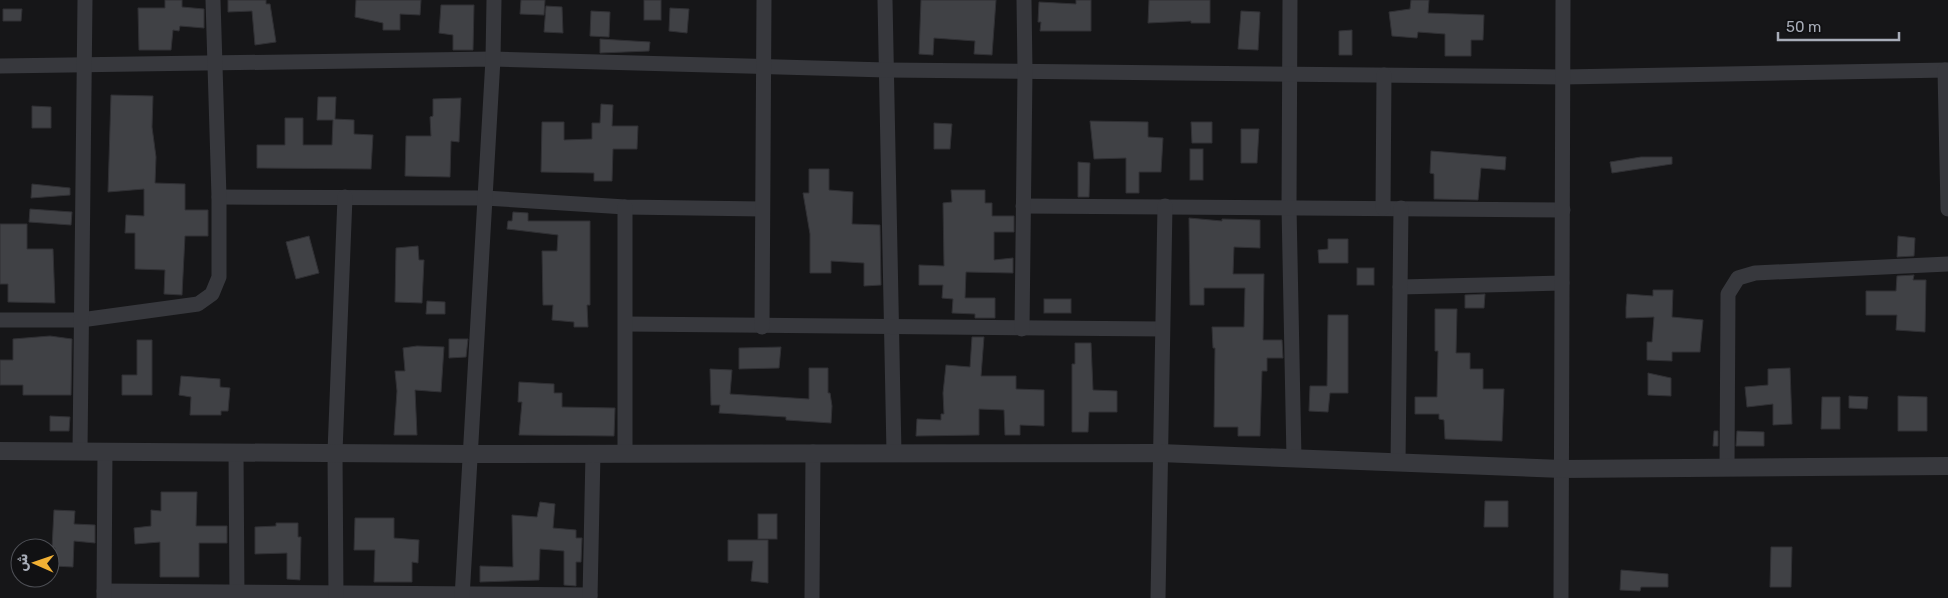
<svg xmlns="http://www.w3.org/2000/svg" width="1948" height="598" font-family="Rubik,'Noto Sans Arabic',sans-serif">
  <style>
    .building { fill: #404145; stroke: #303034 }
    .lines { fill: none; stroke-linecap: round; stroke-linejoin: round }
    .minor { stroke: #37383d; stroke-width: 15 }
    .tertiary { stroke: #37383d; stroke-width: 18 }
  </style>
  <rect width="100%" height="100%" fill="#161618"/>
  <g class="building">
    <polygon points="165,0 182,0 182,7 204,9 204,28 180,26 179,31 173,30 171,50 139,50 138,8 165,8"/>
    <polygon points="228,0 266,0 266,4 270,4 276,42 255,45 252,11 228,12"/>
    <polygon points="356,0 421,0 420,15 400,14 400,30 383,30 383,23 355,17"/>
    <polygon points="521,0 545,0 544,15 520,14"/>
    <rect x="644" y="0" width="17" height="20"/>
    <polygon points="921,0 996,0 992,55 974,54 975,41 934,38 933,55 919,54"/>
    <polygon points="1076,0 1091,0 1091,31 1040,31 1041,22 1038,22 1039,2 1076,4"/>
    <polygon points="1149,0 1210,0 1210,23 1191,23 1191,21 1148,23"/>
    <polygon points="1411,0 1429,0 1428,13 1484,15 1483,40 1471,40 1471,56 1445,56 1445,34 1418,32 1417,38 1392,36 1389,12 1410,9"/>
    <polygon points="441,5 474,5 473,50 453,50 453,35 439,33"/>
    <polygon points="546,6 562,7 563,33 544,32"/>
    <polygon points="670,8 689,9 687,33 669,31"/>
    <polygon points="3,9 22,9 21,21 3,21"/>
    <polygon points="591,11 610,12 609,37 590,36"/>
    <polygon points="1241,11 1260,12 1258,50 1238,49"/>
    <polygon points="1352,30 1352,55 1339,55 1339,31"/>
    <polygon points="600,39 650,42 649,51 600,53"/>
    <polygon points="111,95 153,96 152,127 156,157 155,183 185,184 185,210 208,210 208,236 185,236 182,295 164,294 165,270 135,269 135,233 125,233 126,215 144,216 144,189 108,192"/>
    <polygon points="318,97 336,97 335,119 354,120 354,134 373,135 371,169 257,168 257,145 285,145 285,118 303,118 303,145 332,145 333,120 317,120"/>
    <polygon points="461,98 459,142 451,141 450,177 405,176 406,136 431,136 430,117 433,116 433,99"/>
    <polygon points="601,104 613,105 612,126 638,126 637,149 613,149 612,181 594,181 594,173 541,172 542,122 564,122 564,140 592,139 592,123 600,123"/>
    <polygon points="32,106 51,107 51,128 32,128"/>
    <polygon points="1090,121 1148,122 1148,137 1163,138 1161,172 1139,172 1139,193 1126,193 1126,158 1094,159"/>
    <polygon points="1191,122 1212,122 1212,143 1192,143"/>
    <polygon points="934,123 952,124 950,149 934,149"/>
    <polygon points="1241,129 1259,129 1257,163 1241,163"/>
    <rect x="1190" y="149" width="13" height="31"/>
    <polygon points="1431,151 1506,157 1505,170 1481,168 1478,200 1434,199 1434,174 1430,173"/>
    <polygon points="1641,157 1672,157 1672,164 1612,173 1610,162"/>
    <polygon points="1078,162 1090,163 1089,197 1078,197"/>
    <polygon points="809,169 829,169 829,190 853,192 852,224 880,225 881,285 864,286 864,263 831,261 831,273 810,273 810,234 803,193 809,193"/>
    <polygon points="32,184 70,188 70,195 31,198"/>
    <polygon points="951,190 985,190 985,203 992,203 992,216 1014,216 1014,232 994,232 994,260 1013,258 1013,273 966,272 965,298 995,298 995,318 975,318 975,314 952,313 953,299 942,298 943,285 919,285 919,265 944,266 943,203 952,202"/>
    <polygon points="30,209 72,212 71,225 29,222"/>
    <polygon points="513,212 528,213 528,221 590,221 590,305 587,305 588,327 574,327 574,322 552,320 553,305 543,305 542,251 557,251 558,235 507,229 508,221 512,221"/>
    <polygon points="1189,218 1222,221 1222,219 1260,220 1260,248 1234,247 1233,274 1264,274 1263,340 1282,340 1283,358 1267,358 1267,371 1262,371 1260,436 1238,436 1238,427 1214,427 1215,348 1213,348 1212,327 1244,327 1245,288 1204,288 1204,305 1190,305"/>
    <polygon points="0,224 27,224 27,249 53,249 55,303 8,302 8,284 0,284"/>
    <polygon points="309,236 319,273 296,279 286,242"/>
    <polygon points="1898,236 1915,238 1914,256 1897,257"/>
    <polygon points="1328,239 1348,239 1348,263 1319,263 1318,250 1328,249"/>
    <polygon points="418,246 419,260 424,260 422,303 395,302 396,248"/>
    <rect x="1357" y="268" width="17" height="17"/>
    <polygon points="1914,275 1913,280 1926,280 1925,332 1896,330 1897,315 1866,315 1866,291 1896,291 1897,276"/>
    <polygon points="1653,290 1673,290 1672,317 1703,320 1700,352 1672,352 1672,361 1647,360 1647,342 1652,342 1654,317 1626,318 1626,307 1627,294 1653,296"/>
    <polygon points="1485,294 1484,308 1465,308 1465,295"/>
    <rect x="1044" y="299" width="27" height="14"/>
    <polygon points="427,301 445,302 445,314 426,314"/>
    <polygon points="1435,309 1457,309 1456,353 1470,353 1470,369 1483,369 1483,389 1504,389 1502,441 1445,439 1444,420 1439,419 1439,414 1415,414 1415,397 1437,397 1438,351 1435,351"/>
    <polygon points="1328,315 1348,315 1348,393 1330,393 1328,412 1309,411 1310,386 1327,386"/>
    <polygon points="50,336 72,339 71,395 23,395 23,385 0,385 0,360 13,360 13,339"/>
    <polygon points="972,337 984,337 981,376 1016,376 1016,389 1044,390 1044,426 1020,425 1020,435 1005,435 1004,410 979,409 979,435 916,436 917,419 941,420 941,414 944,414 943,393 946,365 970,367"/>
    <polygon points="449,339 468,339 466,357 449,358"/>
    <polygon points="137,340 152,340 152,395 122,395 122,375 137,375"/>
    <polygon points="1075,343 1091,343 1093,390 1117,391 1117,412 1089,412 1088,432 1072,432 1072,364 1075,364"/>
    <polygon points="417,346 444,347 441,392 415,390 417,435 394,435 397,391 395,371 405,371 403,348"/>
    <polygon points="781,347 779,368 739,369 739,348"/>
    <polygon points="809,368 828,368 828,393 830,393 832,406 831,423 786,420 786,417 719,413 720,405 711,405 710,369 732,370 730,394 809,399"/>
    <polygon points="1790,368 1792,424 1773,425 1773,404 1747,407 1745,387 1768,385 1768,369"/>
    <polygon points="1648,373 1671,378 1671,396 1648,395"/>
    <polygon points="181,376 220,379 220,387 230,388 228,411 221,411 221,415 190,415 191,397 179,395"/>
    <polygon points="519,382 554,384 554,393 562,393 562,407 615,408 614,436 519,435 522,402 518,402"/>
    <polygon points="1849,396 1868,397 1867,409 1849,408"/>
    <polygon points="1898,396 1927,397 1927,431 1898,431"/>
    <polygon points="1822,397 1840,397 1840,429 1821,429"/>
    <polygon points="50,416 70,417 69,431 50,431"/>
    <polygon points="1714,431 1718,431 1718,446 1713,446"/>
    <polygon points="1737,431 1764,432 1764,446 1736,446"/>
    <polygon points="161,492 197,492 196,526 227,526 227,543 199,543 199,577 160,577 160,542 135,544 134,528 151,526 151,510 161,511"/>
    <polygon points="1485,501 1508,501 1508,527 1484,527"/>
    <polygon points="540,502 555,504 553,528 576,530 576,538 582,538 581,562 576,562 576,586 564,585 564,551 540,549 539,580 480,582 480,566 513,567 512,515 537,517"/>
    <polygon points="54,510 75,511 74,524 95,525 95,543 74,541 73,567 54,566 55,548 52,548"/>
    <rect x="758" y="514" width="19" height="25"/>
    <polygon points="355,518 394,518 394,538 419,540 418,563 412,562 412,582 374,582 375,550 354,550"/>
    <polygon points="276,523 298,523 298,537 301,537 300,580 287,579 287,553 255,554 255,527 276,526"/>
    <polygon points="728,540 768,540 768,583 751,581 753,561 728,561"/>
    <polygon points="1771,547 1792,547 1791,587 1770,587"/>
    <polygon points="1621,570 1668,574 1668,587 1641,587 1640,591 1620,590"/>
  </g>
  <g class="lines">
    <g class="minor">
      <polyline points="885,0 894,453"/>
      <polyline points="1290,0 1289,207 1294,459"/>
      <polyline points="0,66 493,59 886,70 1563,77 1948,70"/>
      <polyline points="1945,70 1948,209"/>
      <polyline points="219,197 485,198 625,207 762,209"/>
      <polyline points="1023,206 1563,210"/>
      <polyline points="1383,208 1384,75"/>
      <polyline points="1400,287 1562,283"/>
      <polyline points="0,320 81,320 198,304 212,294 219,277 219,197 213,0"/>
      <polyline points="626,324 1162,329"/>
      <polyline points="762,327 764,0"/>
      <polyline points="1022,329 1025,71 1024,0"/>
      <polyline points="80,451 85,0"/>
      <polyline points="236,452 237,598"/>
      <polyline points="625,453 625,207"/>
      <polyline points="1398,463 1401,208"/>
      <polyline points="1727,468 1728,294 1738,278 1755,273 1948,264"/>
      <polyline points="104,591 590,595"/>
      <polyline points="104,598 105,451"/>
      <polyline points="336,598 335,452 345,197"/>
      <polyline points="462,598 493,59 494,0"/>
      <polyline points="590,598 593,453"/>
      <polyline points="812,598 813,452"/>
      <polyline points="1158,598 1165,206"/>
      <polyline points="1561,598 1563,0"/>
    </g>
    <polyline class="tertiary" points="0,451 470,454 1160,453 1562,469 1948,466"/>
  </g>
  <g transform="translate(35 563) rotate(272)"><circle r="24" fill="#111113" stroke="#4d4f55"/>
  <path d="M0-4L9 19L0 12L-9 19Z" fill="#f2b134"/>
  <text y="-8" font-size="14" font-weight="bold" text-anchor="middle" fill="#a8adb8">ش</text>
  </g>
  <path d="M1778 32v8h121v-8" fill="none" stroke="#a8adb8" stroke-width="2.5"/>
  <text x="1786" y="32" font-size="15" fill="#a8adb8" stroke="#111113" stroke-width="4" paint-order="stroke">50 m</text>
</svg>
